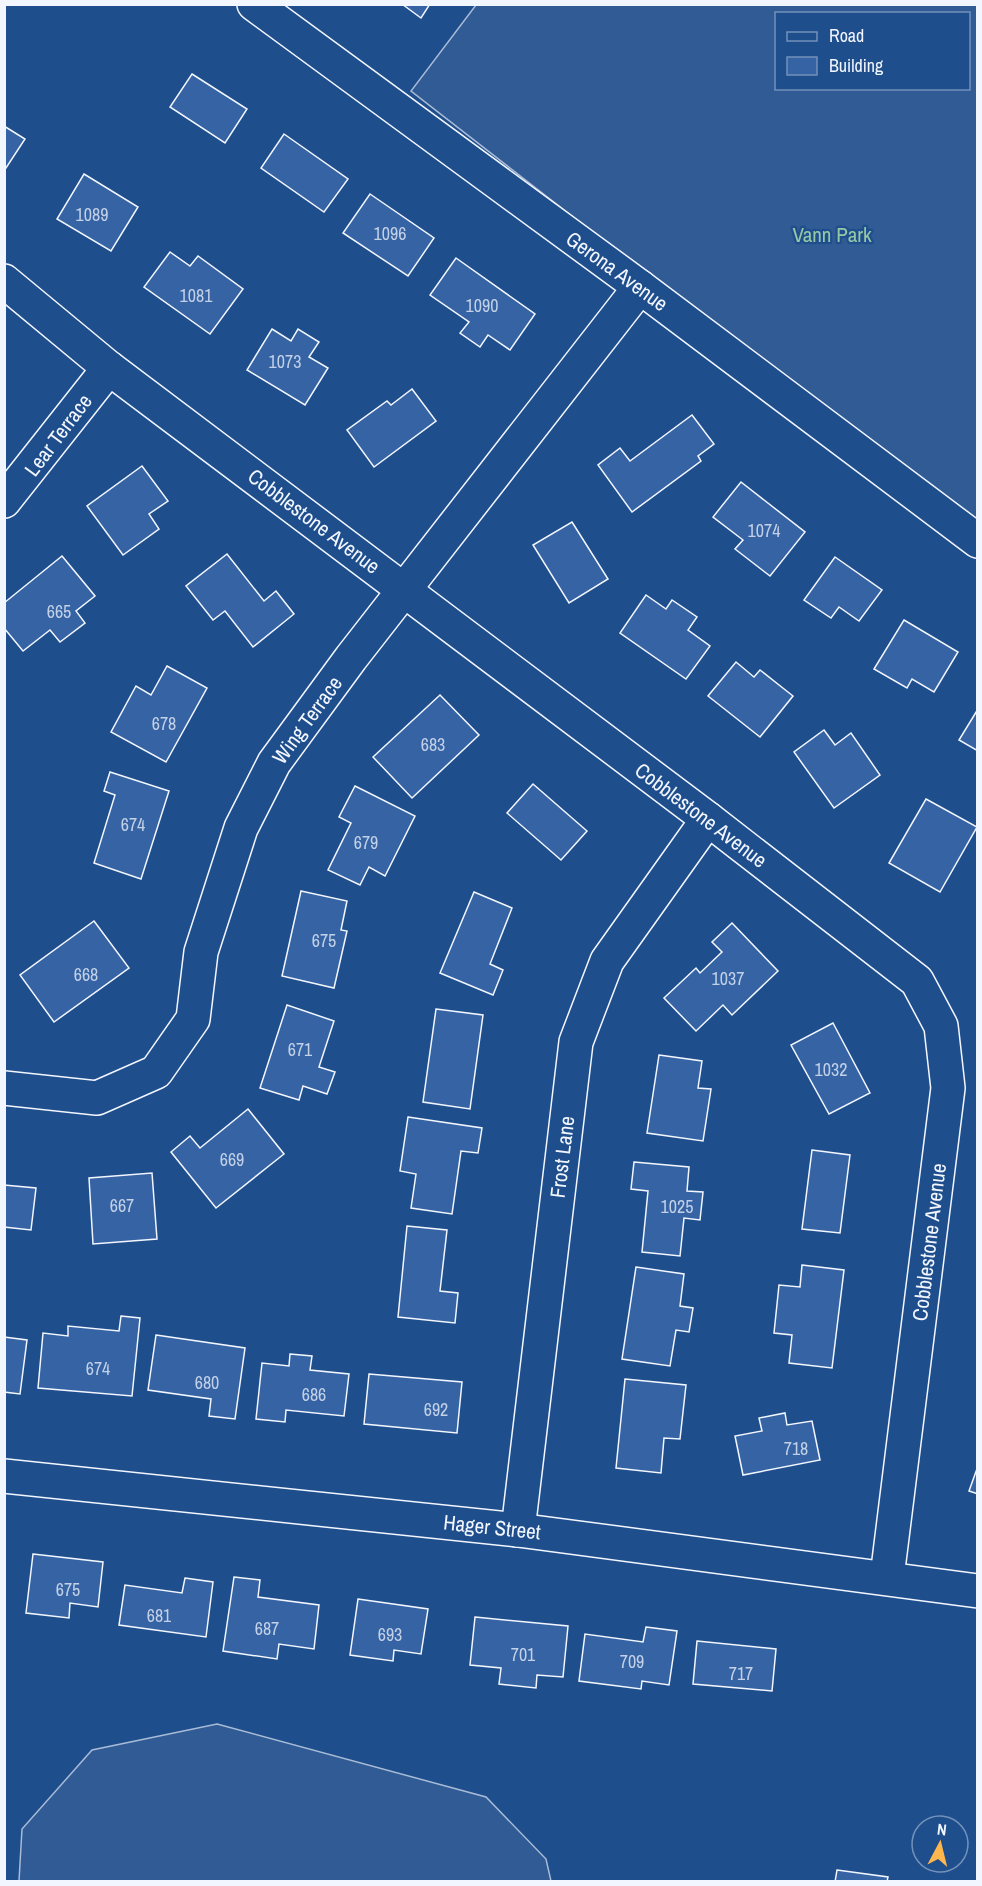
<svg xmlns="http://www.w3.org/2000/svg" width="982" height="1886" font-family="'Archivo Narrow',sans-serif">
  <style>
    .built { fill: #305b95; stroke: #a8bbd7; stroke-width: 1.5; fill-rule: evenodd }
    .building { fill: #3563a3; stroke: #f2f6ff; stroke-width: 1.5 }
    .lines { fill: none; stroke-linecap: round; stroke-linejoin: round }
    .minor-casing { stroke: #f2f6ff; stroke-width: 36 }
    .minor { stroke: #1f4e8c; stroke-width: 33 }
    .labels { text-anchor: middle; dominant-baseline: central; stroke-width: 4.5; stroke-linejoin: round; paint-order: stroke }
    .number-label { font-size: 18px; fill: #c3d1e8 }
    .park-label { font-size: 21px; fill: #97c8a6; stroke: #1f4e8c }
    .street-label { font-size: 21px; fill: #f2f6ff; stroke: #1f4e8c }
  </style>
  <rect width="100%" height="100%" fill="#1f4e8c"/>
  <g class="built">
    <path d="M476,5H977V524L726,336L411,91ZM776,14H968V88H776Z"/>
    <polygon points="217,1724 486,1797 546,1859 551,1881 19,1881 22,1829 92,1750"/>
  </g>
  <g class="building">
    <polygon points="402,4 430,4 421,18"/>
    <polygon points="192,74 247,109 225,143 170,107"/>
    <polygon points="4,126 25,139 4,171"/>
    <polygon points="284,134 348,179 324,212 261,168"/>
    <polygon points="84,174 138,207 111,251 57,219"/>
    <polygon points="370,194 434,238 408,276 343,233"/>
    <polygon points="170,252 190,266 198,256 243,289 210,334 144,287"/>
    <polygon points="456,258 535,314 510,350 488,335 480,347 460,333 469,322 430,295"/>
    <polygon points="272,329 291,341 298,329 319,342 309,357 328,368 305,405 247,370"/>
    <polygon points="412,389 436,421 374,467 347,430 387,401 391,405"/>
    <polygon points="692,415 714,444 698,456 701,461 632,512 598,465 620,448 630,461"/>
    <polygon points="142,466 168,501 149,514 159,529 123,555 87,506"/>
    <polygon points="741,482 805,532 770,576 735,549 743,540 713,517"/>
    <polygon points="572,522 608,579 569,603 533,545"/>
    <polygon points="227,554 264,601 276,591 294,614 253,647 225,611 213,620 186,586"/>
    <polygon points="62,556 95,596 76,611 85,623 60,642 50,630 23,651 4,628 4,603"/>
    <polygon points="835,557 882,590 859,621 839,607 831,618 804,600"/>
    <polygon points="646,595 666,609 672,600 697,617 688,630 710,646 686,679 620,633"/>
    <polygon points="904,620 958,652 934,692 912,679 907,688 874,669"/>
    <polygon points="736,662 754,677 760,670 793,696 760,737 708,696"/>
    <polygon points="167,666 207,688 166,762 111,732 136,686 151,695"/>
    <polygon points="440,695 479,735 412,798 373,757"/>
    <polygon points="978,709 978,751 959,740"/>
    <polygon points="824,730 835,745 851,733 880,775 834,808 794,752"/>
    <polygon points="110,772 169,791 141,879 94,863 115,795 104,791"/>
    <polygon points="533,784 587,831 561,860 507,813"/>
    <polygon points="355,786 415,816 385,876 369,867 360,885 328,870 351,823 339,817"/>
    <polygon points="926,799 977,827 940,892 889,863"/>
    <polygon points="301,891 347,901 341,930 347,931 334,988 282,976"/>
    <polygon points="474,892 512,908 490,964 503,970 493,995 440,973"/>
    <polygon points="94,921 129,968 54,1022 20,975"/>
    <polygon points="732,923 778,971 732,1015 723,1005 696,1031 664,998 696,968 700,973 722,952 712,942"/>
    <polygon points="287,1005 334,1021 319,1067 335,1072 327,1094 303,1086 299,1100 260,1088"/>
    <polygon points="436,1009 483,1015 470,1109 423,1102"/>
    <polygon points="833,1023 870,1093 829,1114 791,1045"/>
    <polygon points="659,1055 702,1061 698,1088 711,1089 703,1141 647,1133"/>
    <polygon points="248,1109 284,1154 216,1208 171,1152 190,1136 200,1148"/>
    <polygon points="408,1117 482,1128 478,1153 461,1151 452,1214 411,1208 416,1174 400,1171"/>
    <polygon points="812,1150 850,1155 840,1233 802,1229"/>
    <polygon points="634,1162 689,1167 687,1191 703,1192 700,1220 684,1218 680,1256 642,1252 648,1191 631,1189"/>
    <polygon points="152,1173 157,1239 93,1244 89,1178"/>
    <polygon points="4,1185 36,1188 31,1230 4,1227"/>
    <polygon points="407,1226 447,1230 440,1291 458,1293 455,1323 398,1317"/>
    <polygon points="802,1265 844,1270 832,1368 789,1363 792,1335 774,1333 779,1285 800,1287"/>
    <polygon points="636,1267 684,1274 680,1306 693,1308 689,1332 676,1330 670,1366 622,1359"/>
    <polygon points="121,1316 140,1318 132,1396 38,1388 43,1333 68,1336 68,1326 119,1331"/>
    <polygon points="156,1335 245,1348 235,1419 209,1416 211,1399 148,1390"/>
    <polygon points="4,1337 27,1340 20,1394 4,1392"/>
    <polygon points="290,1354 312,1356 310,1370 349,1374 344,1416 286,1410 285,1422 256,1419 262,1363 289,1366"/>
    <polygon points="369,1374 462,1382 457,1433 364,1424"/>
    <polygon points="625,1379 686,1385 680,1439 664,1438 661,1473 616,1468"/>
    <polygon points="785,1413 787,1425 812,1421 820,1460 743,1475 735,1436 762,1431 759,1418"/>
    <polygon points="978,1466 978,1494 969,1491"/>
    <polygon points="33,1554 103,1562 98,1607 70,1603 69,1618 26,1613"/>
    <polygon points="234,1577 260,1580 258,1597 319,1605 314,1649 279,1644 277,1659 223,1651"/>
    <polygon points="185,1578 213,1582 206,1637 119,1625 125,1585 182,1593"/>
    <polygon points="358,1599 428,1609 421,1654 394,1650 393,1661 350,1655"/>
    <polygon points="475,1617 568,1626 563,1677 537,1675 536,1688 499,1684 501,1668 470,1665"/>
    <polygon points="646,1627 677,1631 669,1685 642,1681 641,1689 579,1681 585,1634 643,1642"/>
    <polygon points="697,1641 776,1649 772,1691 693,1684"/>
    <polygon points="837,1870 888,1877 887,1882 835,1882"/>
  </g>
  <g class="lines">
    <g class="minor-casing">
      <g id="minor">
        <polyline points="254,4 640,287 978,541"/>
        <polyline points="4,281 109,368 708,819 917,981 941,1026 948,1088 887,1577"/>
        <polyline points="4,501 109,368"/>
        <polyline points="4,1088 97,1098 156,1072 193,1019 201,952 241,828 274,763 351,658 640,287"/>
        <polyline points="4,1476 518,1530 978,1591"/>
        <polyline points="518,1530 576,1042 607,961 708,819"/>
      </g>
    </g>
    <use href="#minor" class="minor"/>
  </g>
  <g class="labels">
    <g class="number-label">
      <text x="92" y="214">1089</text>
      <text x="390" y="233">1096</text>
      <text x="196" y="295">1081</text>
      <text x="482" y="305">1090</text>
      <text x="285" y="361">1073</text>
      <text x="764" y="530">1074</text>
      <text x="59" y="611">665</text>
      <text x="164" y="723">678</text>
      <text x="433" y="744">683</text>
      <text x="133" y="824">674</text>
      <text x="366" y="842">679</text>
      <text x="324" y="940">675</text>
      <text x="86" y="974">668</text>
      <text x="728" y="978">1037</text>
      <text x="300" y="1049">671</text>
      <text x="831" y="1069">1032</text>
      <text x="232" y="1159">669</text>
      <text x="122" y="1205">667</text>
      <text x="677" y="1206">1025</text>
      <text x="98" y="1368">674</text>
      <text x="207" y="1382">680</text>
      <text x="314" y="1394">686</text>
      <text x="436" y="1409">692</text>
      <text x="796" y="1448">718</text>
      <text x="68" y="1589">675</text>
      <text x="159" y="1615">681</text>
      <text x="267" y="1628">687</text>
      <text x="390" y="1634">693</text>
      <text x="523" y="1654">701</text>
      <text x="632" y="1661">709</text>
      <text x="741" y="1673">717</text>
    </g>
    <g class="park-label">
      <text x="832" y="234">Vann Park</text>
    </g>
    <g class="street-label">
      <text transform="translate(617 271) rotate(36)">Gerona Avenue</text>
      <text transform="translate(58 435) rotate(-53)">Lear Terrace</text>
      <text transform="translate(314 521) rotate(37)">Cobblestone Avenue</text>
      <text transform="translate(307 720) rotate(-54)">Wing Terrace</text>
      <text transform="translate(701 815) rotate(37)">Cobblestone Avenue</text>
      <text transform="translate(562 1157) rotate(-83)">Frost Lane</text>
      <text transform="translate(929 1242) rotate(-83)">Cobblestone Avenue</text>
      <text transform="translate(492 1527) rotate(6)">Hager Street</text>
    </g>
  </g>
  <rect width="982" height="1886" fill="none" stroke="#f2f6ff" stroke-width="12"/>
  <rect x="775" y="12" width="195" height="78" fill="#1f4e8c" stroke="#7391ba" stroke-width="1.5"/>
  <rect x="787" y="32" width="30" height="9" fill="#1f4e8c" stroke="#7391ba" stroke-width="1.5"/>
  <text x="829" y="42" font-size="18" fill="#f2f6ff">Road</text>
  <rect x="787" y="57" width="30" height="18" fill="#3563a3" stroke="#7391ba" stroke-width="1.5"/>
  <text x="829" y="72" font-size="18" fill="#f2f6ff">Building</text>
  <g transform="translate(940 1844) rotate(7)"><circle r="28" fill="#1f4e8c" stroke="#7391ba" stroke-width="1.5"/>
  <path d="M0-4.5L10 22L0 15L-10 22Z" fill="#ffb74d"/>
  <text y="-9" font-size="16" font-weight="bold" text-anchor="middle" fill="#f2f6ff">N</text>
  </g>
</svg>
